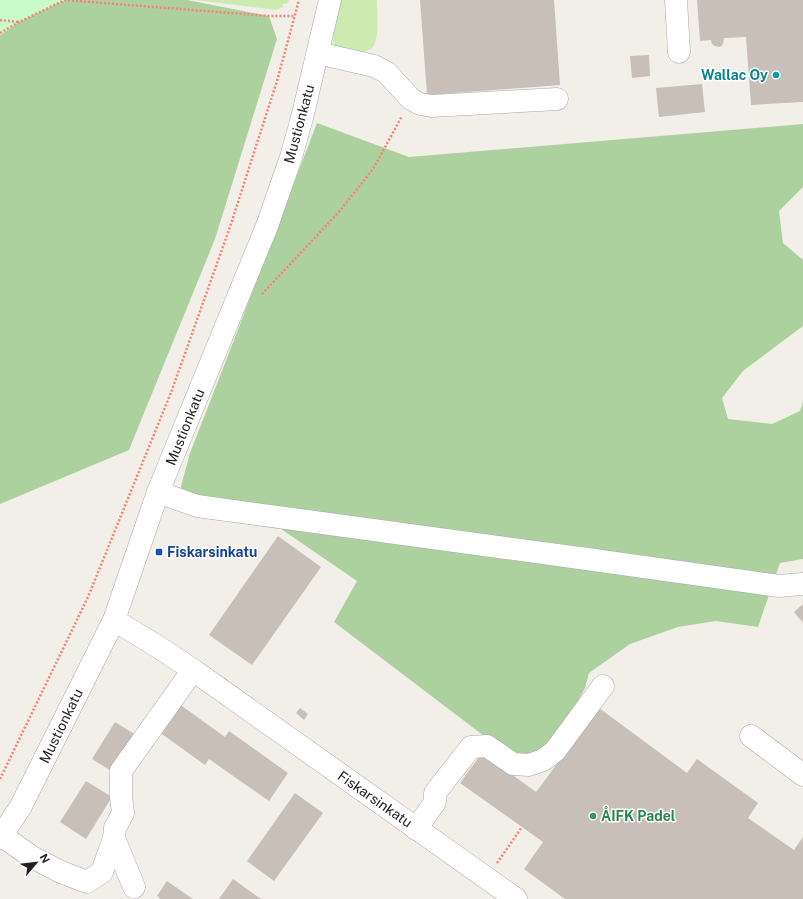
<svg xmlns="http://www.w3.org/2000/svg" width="803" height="899" font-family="'Public Sans',sans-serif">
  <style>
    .grass { fill: #cdebb0 }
    .forest { fill: #add19e }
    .park { fill: #c8facc }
    .building { fill: #c7bfb8 }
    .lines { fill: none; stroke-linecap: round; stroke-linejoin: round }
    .minor-casing { stroke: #a9a9a9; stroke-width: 23 }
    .path { stroke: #fa8072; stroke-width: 2.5; stroke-dasharray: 2 2; stroke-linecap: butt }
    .minor { stroke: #fff; stroke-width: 22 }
    .culture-dot { fill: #0f9aa8; stroke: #fff; stroke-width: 1.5 }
    .transit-dot { fill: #1a4fb4; stroke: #fff; stroke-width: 1.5 }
    .leisure-dot { fill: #2e9e5b; stroke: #fff; stroke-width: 1.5 }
    .labels { text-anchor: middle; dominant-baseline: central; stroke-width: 3; stroke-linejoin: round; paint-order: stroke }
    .culture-label { font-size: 14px; font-weight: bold; fill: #0d838f; stroke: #fff; text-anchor: end }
    .street-label { font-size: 14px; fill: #222; stroke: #fff }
    .transit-label { font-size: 14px; font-weight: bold; fill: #164399; stroke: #fff; text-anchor: start }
    .leisure-label { font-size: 14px; font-weight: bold; fill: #27864d; stroke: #fff; text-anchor: start }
  </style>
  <rect width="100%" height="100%" fill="#f2efe9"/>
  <g class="grass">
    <polygon points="195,0 289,0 288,3 283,4 283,7 276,10"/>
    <path d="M339,0H377C377,11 380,41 372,48C366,53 358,52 351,52C345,51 339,52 335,46C330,38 338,10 339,0Z"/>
  </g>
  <g class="forest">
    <polygon points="65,0 187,0 269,16 277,39 215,239 129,450 0,504 0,35 19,22"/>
    <polygon points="317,123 409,157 803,124 803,187 779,211 783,243 803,260 803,326 743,371 722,398 728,419 772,424 800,411 803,402 803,559 780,563 758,627 716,621 678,627 630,644 589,673 585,688 570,716 541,751 521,756 488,739 334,622 357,581 281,529 239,523 179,494 190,453 234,340"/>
  </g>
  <polygon class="park" points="0,0 72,0 65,0 19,22 0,35"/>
  <g class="building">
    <polygon points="420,0 554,0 560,85 427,95"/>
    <polygon points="697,0 803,0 803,102 751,105 746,37 724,38 723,44 720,47 715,46 712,44 711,40 700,41"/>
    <polygon points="649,55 650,76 632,78 630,56"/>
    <polygon points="702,84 705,112 659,117 656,88"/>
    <polygon points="278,536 321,567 252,665 209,635"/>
    <polygon points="803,604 803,623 794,612"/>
    <polygon points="175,701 225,737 229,731 288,773 269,801 209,759 205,765 155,729"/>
    <polygon points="300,708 308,714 304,720 296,713"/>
    <polygon points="599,708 687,773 697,759 758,803 748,818 794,850 803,837 803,899 565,899 524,869 543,842 460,783 482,753 536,792"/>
    <polygon points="115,722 139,737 116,774 92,759"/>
    <polygon points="86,781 112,797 86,839 60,822"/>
    <polygon points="295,793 323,813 274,881 247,861"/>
    <polygon points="233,879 261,899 219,899"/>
    <polygon points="167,881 193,899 159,899 160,898 157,896"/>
  </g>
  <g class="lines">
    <g class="minor-casing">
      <g id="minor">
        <polyline points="676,0 679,52"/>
        <polyline points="318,53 374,66 386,72 411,99 420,104 432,106 557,99"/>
        <polyline points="158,492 197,506 587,559 779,586 803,584"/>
        <polyline points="114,620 160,648 193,670 516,899"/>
        <polyline points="751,736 803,775"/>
        <polyline points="416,829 435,802 435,793 471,747 487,746 513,764 529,765 543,760 555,751 603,686"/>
        <polyline points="2,836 32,857 61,872 87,882 102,872 114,838"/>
        <polyline points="0,838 21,806 114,620 158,492 267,226 291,157 302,118 330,0"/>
        <polyline points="134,887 114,838 115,828 123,813 121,797 121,771 193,670"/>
      </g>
    </g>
    <g class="path">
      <polyline points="0,20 19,22"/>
      <polyline points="0,33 19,22 65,0 269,16 294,16"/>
      <polyline points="262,294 339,212 373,169 402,116"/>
      <polyline points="0,779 88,597 172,390 231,224 277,81 299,0"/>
      <polyline points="497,863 522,827"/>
    </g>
    <use href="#minor" class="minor"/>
  </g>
  <circle class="culture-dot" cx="776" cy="75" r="4"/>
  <rect class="transit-dot" x="155" y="548" width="8" height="8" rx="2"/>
  <circle class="leisure-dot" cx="593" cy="816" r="4"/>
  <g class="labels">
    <g class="culture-label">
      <text x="768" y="75">Wallac Oy</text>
    </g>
    <g class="street-label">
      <text transform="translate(299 124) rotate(-75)">Mustionkatu</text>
      <text transform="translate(185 427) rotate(-68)">Mustionkatu</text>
      <text transform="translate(61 726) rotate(-64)">Mustionkatu</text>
      <text transform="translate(375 799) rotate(35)">Fiskarsinkatu</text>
    </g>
    <g class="transit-label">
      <text x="167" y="552">Fiskarsinkatu</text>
    </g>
    <g class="leisure-label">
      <text x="601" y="816">ÅIFK Padel</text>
    </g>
  </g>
  <g transform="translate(36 863) rotate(62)" stroke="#ffffff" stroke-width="3" paint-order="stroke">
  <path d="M0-3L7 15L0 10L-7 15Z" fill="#222222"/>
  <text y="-6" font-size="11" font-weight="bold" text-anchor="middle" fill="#222222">N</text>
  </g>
</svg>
